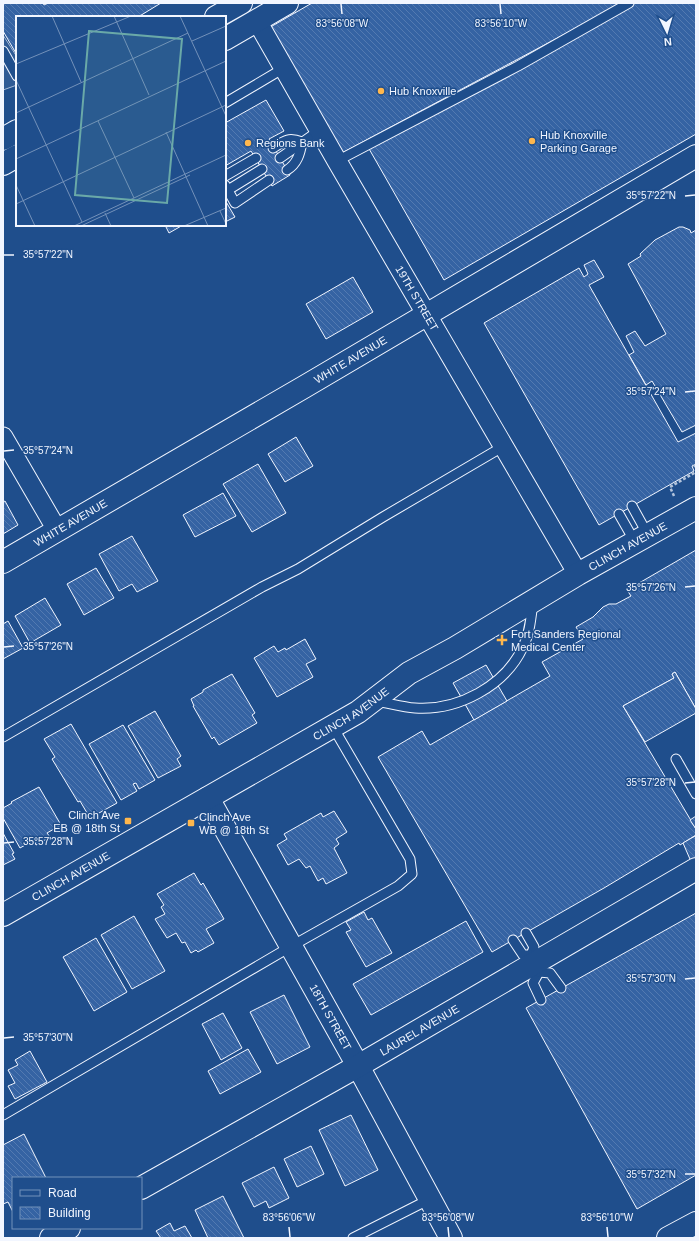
<svg xmlns="http://www.w3.org/2000/svg" width="699" height="1241" font-family="Arial,sans-serif">
  <style>
    .parking { fill: #305b95; stroke: #a8bbd7 }
    .building { fill: url(#building-back-hatch); stroke: #f2f6ff }
    .lines { fill: none; stroke-linecap: round; stroke-linejoin: round }
    .service-casing { stroke: #f2f6ff; stroke-width: 11 }
    .minor-casing { stroke: #f2f6ff; stroke-width: 21 }
    .tertiary-casing { stroke: #f2f6ff; stroke-width: 24 }
    .secondary-casing { stroke: #f2f6ff; stroke-width: 24 }
    .path { stroke: #b3c4dc; stroke-width: 2.5; stroke-dasharray: 3 2; stroke-linecap: butt }
    .service { stroke: #1f4e8c; stroke-width: 9 }
    .minor { stroke: #1f4e8c; stroke-width: 19 }
    .tertiary { stroke: #1f4e8c; stroke-width: 22 }
    .secondary { stroke: #1f4e8c; stroke-width: 22 }
    .ticks { fill: none; stroke: #f2f6ff; stroke-width: 1.5 }
    .poi-dot { fill: #ffb74d; stroke: #1f4e8c; stroke-width: 1.5 }
    .labels { text-anchor: middle; dominant-baseline: central; stroke-width: 3; stroke-linejoin: round; paint-order: stroke }
    .poi-label { font-size: 11px; fill: #f2f6ff; stroke: #1f4e8c; text-anchor: start }
    .street-label { font-size: 11px; fill: #f2f6ff; stroke: #1f4e8c }
    .inset-road { fill: none; stroke: #7391ba; stroke-width: 1 }
    .view { fill: #6aa9a8; fill-opacity: 0.15; stroke: #6aa9a8; stroke-width: 2 }
    .inset-edge { fill: none; stroke: #f2f6ff; stroke-width: 2 }
    .ticks-label { font-size: 10px; text-anchor: middle; fill: #f2f6ff; stroke: #1f4e8c; stroke-width: 3; stroke-linejoin: round; paint-order: stroke }
  </style>
  <defs>
    <pattern id="building-back-hatch" width="6" height="6" patternUnits="userSpaceOnUse"><rect width="6" height="6" fill="#3563a3"/><path d="M-1 5l2 2M0 0l6 6M5-1l2 2" fill="none" stroke="#537ab1"/></pattern>
  </defs>
  <rect width="100%" height="100%" fill="#1f4e8c"/>
  <polygon class="parking" points="3,35 17,57 17,85 3,90"/>
  <g class="building">
    <polygon points="3,3 43,3 44,5 48,3 161,3 138,17 17,17 17,55 3,31"/>
    <polygon points="312,3 623,3 342,153 267,29"/>
    <polygon points="627,3 696,3 696,134 444,280 368,147"/>
    <polygon points="266,100 284,131 269,139 290,175 272,186 251,151 225,166 225,123"/>
    <polygon points="225,200 235,217 225,222"/>
    <polygon points="165,225 183,225 169,233"/>
    <polygon points="679,227 683,227 690,230 691,233 696,230 696,425 682,432 652,381 646,385 629,355 634,352 626,336 635,331 645,346 666,334 628,264 641,256 640,254 655,240"/>
    <polygon points="594,260 604,277 589,285 678,442 696,433 696,464 692,466 694,471 599,525 484,323 579,268 584,277 588,274 584,265"/>
    <polygon points="353,277 373,312 326,339 306,304"/>
    <polygon points="296,437 313,466 285,482 268,454"/>
    <polygon points="258,464 286,513 252,532 223,484"/>
    <polygon points="223,493 236,516 195,537 183,515"/>
    <polygon points="5,501 18,525 3,534 3,502"/>
    <polygon points="132,536 158,581 137,592 132,584 119,591 99,554"/>
    <polygon points="696,550 696,709 675,672 672,674 674,678 623,706 696,829 696,835 680,845 679,843 604,888 492,952 378,757 422,731 430,745 550,676 542,662 583,639 576,627 593,617 603,607 609,604 616,604 631,596 627,590"/>
    <polygon points="96,568 114,598 84,615 67,584"/>
    <polygon points="45,598 61,625 30,643 15,616"/>
    <polygon points="8,621 23,648 3,659 3,624"/>
    <polygon points="305,639 316,659 306,664 313,677 277,697 254,658 274,646 278,652 285,648 286,650"/>
    <polygon points="486,665 507,701 474,720 453,683"/>
    <polygon points="675,672 696,709 696,713 645,742 623,706 674,678 672,674"/>
    <polygon points="232,674 255,713 252,715 257,723 219,745 214,737 212,739 193,706 194,706 191,699 203,692 203,690"/>
    <polygon points="155,711 181,756 177,759 181,766 158,778 128,726"/>
    <polygon points="71,724 117,803 90,818 80,801 78,802 52,759 55,757 44,739"/>
    <polygon points="123,725 155,780 139,789 136,783 133,784 137,791 121,800 89,744"/>
    <polygon points="39,787 61,825 47,833 50,837 36,845 34,840 20,848 3,818 3,808 12,803 11,802"/>
    <polygon points="334,811 347,832 336,839 339,844 334,848 347,873 326,884 323,878 318,881 310,866 306,868 299,859 288,865 277,845 287,839 284,834 321,813 323,817"/>
    <polygon points="696,816 696,829 690,820"/>
    <polygon points="3,833 14,853 12,854 15,859 3,865"/>
    <polygon points="695,836 696,838 696,873 683,843"/>
    <polygon points="194,873 201,885 203,883 224,919 206,929 214,943 198,952 196,950 191,953 185,942 182,943 176,933 167,938 155,919 165,914 161,907 164,905 157,894"/>
    <polygon points="364,912 368,920 372,918 392,953 366,967 346,932 351,930 346,922"/>
    <polygon points="696,913 696,1175 637,1209 526,1008"/>
    <polygon points="134,916 165,971 132,989 101,935"/>
    <polygon points="466,921 483,952 371,1015 353,984"/>
    <polygon points="96,938 127,992 94,1011 63,957"/>
    <polygon points="284,995 310,1047 277,1064 250,1012"/>
    <polygon points="223,1013 242,1048 221,1060 202,1024"/>
    <polygon points="248,1049 261,1072 220,1094 208,1071"/>
    <polygon points="30,1051 47,1082 15,1099 8,1086 15,1083 8,1070 18,1065 15,1060"/>
    <polygon points="351,1115 378,1170 345,1186 319,1130"/>
    <polygon points="24,1134 46,1178 13,1178 13,1212 8,1202 3,1204 3,1145"/>
    <polygon points="311,1146 324,1174 297,1187 284,1159"/>
    <polygon points="274,1167 289,1198 269,1208 266,1201 254,1207 242,1183"/>
    <polygon points="223,1196 244,1238 208,1238 195,1210"/>
    <polygon points="170,1223 174,1231 185,1226 192,1238 161,1238 156,1231"/>
  </g>
  <g class="lines">
    <g class="service-casing">
      <g id="service">
        <polyline points="3,51 17,76"/>
        <polyline points="225,103 284,68"/>
        <path d="M273,148C285,140 289,137 302,142"/>
        <polyline points="280,158 320,130"/>
        <polyline points="337,161 518,66 629,3"/>
        <path d="M287,170C297,164 300,154 302,142"/>
        <polyline points="225,176 256,158"/>
        <polyline points="225,185 235,203 269,180"/>
        <polyline points="228,190 262,169"/>
        <polyline points="632,506 648,535"/>
        <polyline points="619,514 635,542"/>
        <path d="M376,701C389,703 402,707 415,708C458,711 505,686 523,647C530,633 531,617 533,602"/>
        <polyline points="3,737 262,587 298,569 383,517 504,446"/>
        <polyline points="676,759 696,794"/>
        <polyline points="526,933 534,947 531,955"/>
        <polyline points="513,940 523,955 531,955"/>
        <polyline points="539,972 533,983 541,1000"/>
        <polyline points="539,972 550,973 561,988"/>
        <polyline points="3,1115 290,947 398,886 412,874 410,859 333,727"/>
        <polyline points="353,1238 430,1199"/>
      </g>
    </g>
    <g class="minor-casing">
      <g id="minor">
        <path id="s1" d="M257,21L337,161L578,574"/>
        <polyline points="3,437 57,530"/>
      </g>
    </g>
    <g class="tertiary-casing">
      <g id="tertiary">
        <path id="s2" d="M3,562L304,387L696,156"/>
        <path id="s3" d="M208,798L358,1066L451,1238"/>
        <path id="s4" d="M3,915L358,712L409,673L455,648L578,574L696,508"/>
        <path id="s5" d="M141,1188L358,1066L696,869"/>
        <polyline points="51,1238 69,1228"/>
        <polyline points="668,1238 696,1223"/>
      </g>
    </g>
    <g class="secondary-casing">
      <g id="secondary">
        <polyline points="216,17 241,3"/>
        <polyline points="225,39 287,3"/>
        <polyline points="3,139 17,131"/>
        <polyline points="3,164 17,156"/>
      </g>
    </g>
    <g class="path">
      <polyline points="694,465 696,467"/>
      <polyline points="674,496 670,487 696,472"/>
    </g>
    <use href="#service" class="service"/>
    <use href="#minor" class="minor"/>
    <use href="#tertiary" class="tertiary"/>
    <use href="#secondary" class="secondary"/>
  </g>
  <path class="ticks" d="M341,4L342,14M500,4L501,14M685,196L695,195M4,255H14M685,392L695,391M4,451L14,450M685,587L695,586M4,647L14,646M685,783L695,782M4,843L14,842M685,979L695,978M4,1038L14,1037M685,1174H695M289,1227L290,1237M448,1227L449,1237M607,1227L608,1237"/>
  <g class="poi-dot">
    <circle cx="381" cy="91" r="4"/>
    <circle cx="532" cy="141" r="4"/>
    <circle cx="248" cy="143" r="4"/>
    <path d="M500 634h4v4h4v4h-4v4h-4v-4h-4v-4h4z"/>
    <rect x="124" y="817" width="8" height="8" rx="2"/>
    <rect x="187" y="819" width="8" height="8" rx="2"/>
  </g>
  <g class="labels">
    <g class="poi-label">
      <text x="389" y="91">Hub Knoxville</text>
      <text x="540" y="135">Hub Knoxville<tspan x="540" dy="13">Parking Garage</tspan></text>
      <text x="256" y="143">Regions Bank</text>
      <text x="511" y="634">Fort Sanders Regional<tspan x="511" dy="13">Medical Center</tspan></text>
      <text x="120" y="815" text-anchor="end">Clinch Ave<tspan x="120" dy="13">EB @ 18th St</tspan></text>
      <text x="199" y="817">Clinch Ave<tspan x="199" dy="13">WB @ 18th St</tspan></text>
    </g>
    <g class="street-label">
      <text stroke="none"><textPath href="#s1" startOffset="320">19TH STREET</textPath></text>
      <text stroke="none"><textPath href="#s2" startOffset="402">WHITE AVENUE</textPath></text>
      <text stroke="none"><textPath href="#s2" startOffset="78">WHITE AVENUE</textPath></text>
      <text stroke="none"><textPath href="#s4" startOffset="726">CLINCH AVENUE</textPath></text>
      <text stroke="none"><textPath href="#s4" startOffset="402">CLINCH AVENUE</textPath></text>
      <text stroke="none"><textPath href="#s4" startOffset="78">CLINCH AVENUE</textPath></text>
      <text stroke="none"><textPath href="#s3" startOffset="251">18TH STREET</textPath></text>
      <text stroke="none"><textPath href="#s5" startOffset="320">LAUREL AVENUE</textPath></text>
    </g>
  </g>
  <g transform="translate(16 16)">
    <rect width="210" height="210" fill="#1f4e8c"/>
    <path class="inset-road" d="M36,0L65,66M98,0L133,79M164,0L210,100M176,25L210,10M0,48L115,0M0,64L66,206M0,97L172,17M82,105L118,182M150,116L192,210M0,143L210,45M0,169L19,210M0,188L210,89M204,195L210,208M89,197L95,210M58,210L210,139M65,210L174,159M168,210L210,192"/>
    <path class="view" d="M73,15L166,23L151,187L59,179Z"/>
    <rect width="210" height="210" class="inset-edge"/>
  </g>
  <g class="ticks-label">
    <text x="342" y="27">83°56'08"W</text>
    <text x="501" y="27">83°56'10"W</text>
    <text x="651" y="199">35°57'22"N</text>
    <text x="48" y="258">35°57'22"N</text>
    <text x="651" y="395">35°57'24"N</text>
    <text x="48" y="454">35°57'24"N</text>
    <text x="651" y="591">35°57'26"N</text>
    <text x="48" y="650">35°57'26"N</text>
    <text x="651" y="786">35°57'28"N</text>
    <text x="48" y="845">35°57'28"N</text>
    <text x="651" y="982">35°57'30"N</text>
    <text x="48" y="1041">35°57'30"N</text>
    <text x="651" y="1178">35°57'32"N</text>
    <text x="289" y="1221">83°56'06"W</text>
    <text x="448" y="1221">83°56'08"W</text>
    <text x="607" y="1221">83°56'10"W</text>
  </g>
  <rect width="699" height="1241" fill="none" stroke="#f2f6ff" stroke-width="8"/>
  <rect x="12" y="1177" width="130" height="52" fill="#1f4e8c" stroke="#7391ba"/>
  <rect x="20" y="1190" width="20" height="6" fill="#1f4e8c" stroke="#7391ba"/>
  <text x="48" y="1197" font-size="12" fill="#f2f6ff">Road</text>
  <rect x="20" y="1207" width="20" height="12" fill="url(#building-back-hatch)" stroke="#7391ba"/>
  <text x="48" y="1217" font-size="12" fill="#f2f6ff">Building</text>
  <g transform="translate(667 32) rotate(175)" stroke="#1f4e8c" stroke-width="3" paint-order="stroke">
  <path d="M0-3L7 15L0 10L-7 15Z" fill="#f2f6ff"/>
  <text y="-6" font-size="11" font-weight="bold" text-anchor="middle" fill="#f2f6ff">N</text>
  </g>
</svg>
